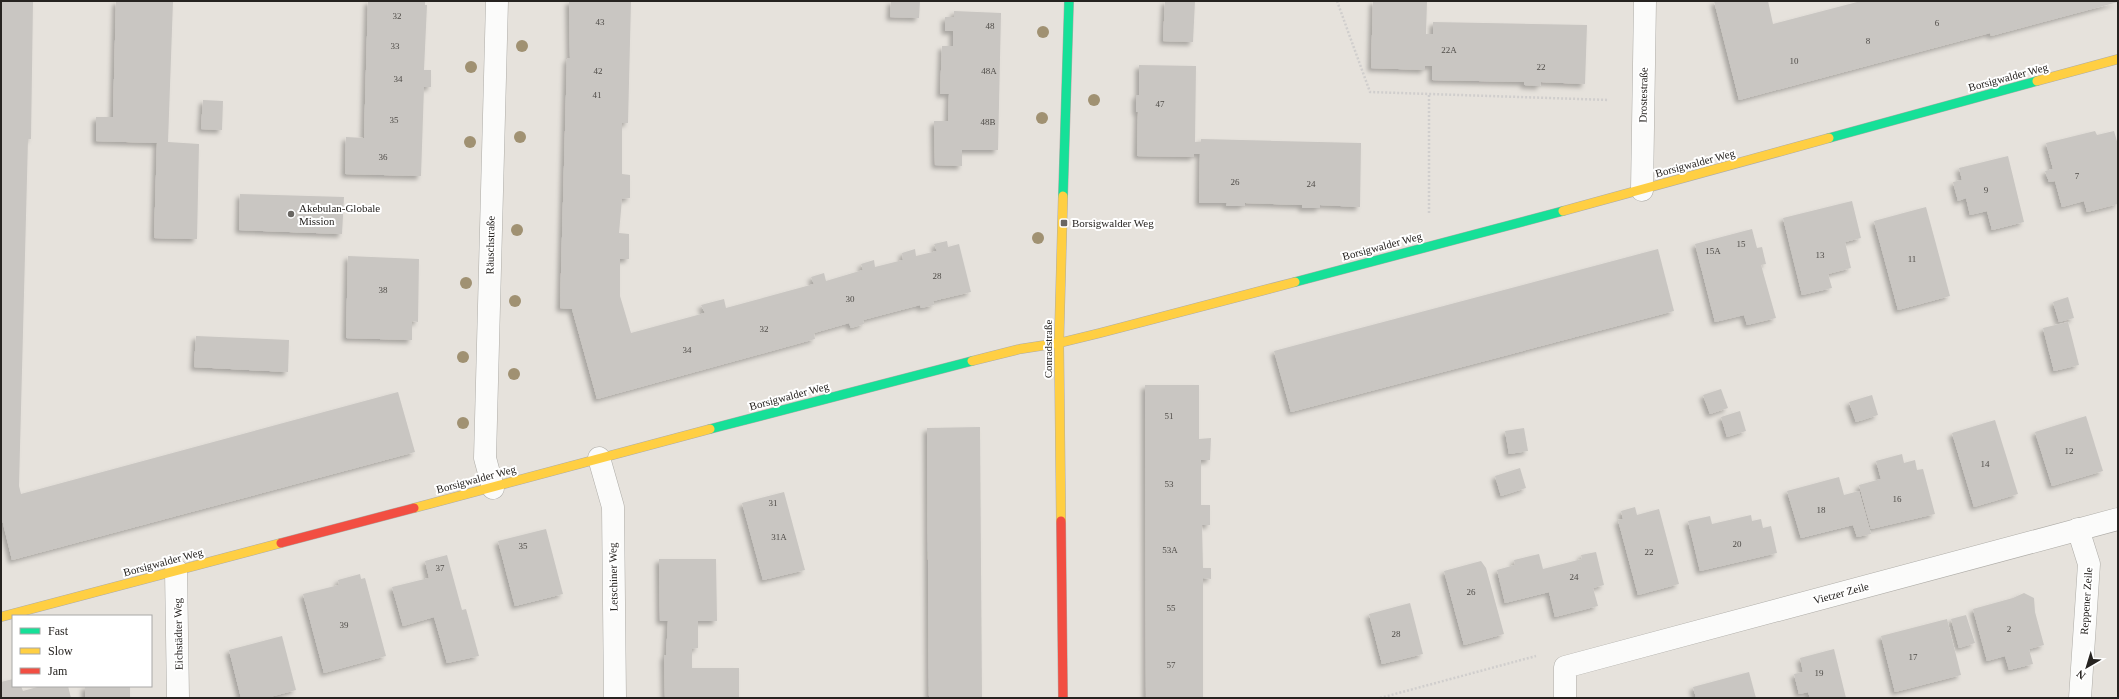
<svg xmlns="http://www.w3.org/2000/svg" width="2119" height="699" font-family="Georgia,serif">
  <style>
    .building { fill: #c9c6c2; filter: url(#shadow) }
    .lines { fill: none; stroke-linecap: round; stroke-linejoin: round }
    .street-casing { stroke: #aeaca7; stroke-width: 23 }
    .fast-casing { stroke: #aeaca7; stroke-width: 10 }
    .slow-casing { stroke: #aeaca7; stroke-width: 10 }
    .jam-casing { stroke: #aeaca7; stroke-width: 10 }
    .path { stroke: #d0cecd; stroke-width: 2.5; stroke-dasharray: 2 2; stroke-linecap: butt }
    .street { stroke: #fbfbfa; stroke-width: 22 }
    .fast { stroke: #16e098; stroke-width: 9 }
    .slow { stroke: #ffcf43; stroke-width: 9 }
    .jam { stroke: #f24e42; stroke-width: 9 }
    .tree { fill: #a09172 }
    .poi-dot { fill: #696662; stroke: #fff; stroke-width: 1.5 }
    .labels { text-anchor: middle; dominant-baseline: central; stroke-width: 4; stroke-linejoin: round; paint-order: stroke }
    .number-label { font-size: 9px; fill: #4f4c48 }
    .street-label { font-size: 11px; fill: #262320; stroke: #fff }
    .poi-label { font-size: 11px; fill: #262320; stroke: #fff; text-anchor: start }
  </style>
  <defs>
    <filter id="shadow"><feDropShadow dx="-3.5" dy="3.5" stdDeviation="2" flood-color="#0004"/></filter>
  </defs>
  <rect width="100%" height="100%" fill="#e6e2dc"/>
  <g class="building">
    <polygon points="1,1 33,1 31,139 28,139 19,486 21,494 398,392 415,452 12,560 1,515"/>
    <polygon points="116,1 173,1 168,142 199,144 197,239 154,238 157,143 96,141 96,117 113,117"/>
    <polygon points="368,1 425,1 425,5 427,5 424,70 431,70 431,87 424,87 421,176 345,174 346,137 364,138"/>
    <polygon points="569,1 631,1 628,123 622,123 622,174 630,175 630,198 622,199 619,233 629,234 629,259 620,259 620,296 631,333 705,313 701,305 724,299 726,308 814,284 811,277 824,273 826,281 863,270 861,264 874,260 875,267 903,260 902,253 915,249 916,256 937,251 934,244 947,241 948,247 959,244 971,292 933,301 934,305 921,308 920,305 863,320 864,324 851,328 849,323 814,333 815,339 597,399 572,309 560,308 567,59 570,58"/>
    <polygon points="891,1 920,1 919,18 890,17"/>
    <polygon points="1165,1 1195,1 1193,42 1163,41"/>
    <polygon points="1373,1 1427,1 1426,34 1433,34 1433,22 1587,25 1585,84 1541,82 1540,86 1524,85 1524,82 1432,80 1432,66 1425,66 1425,70 1371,68"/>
    <polygon points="1714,1 1768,1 1773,24 1861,1 2118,2 1991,36 1990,33 1739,100"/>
    <polygon points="954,11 1001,13 998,150 962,150 962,166 935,165 934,121 948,121 949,94 940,94 942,46 953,46 953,31 945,31 945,17 954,17"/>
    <polygon points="1139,65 1196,66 1195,142 1201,142 1201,139 1361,143 1360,207 1320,205 1320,208 1302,208 1302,205 1245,203 1244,206 1226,206 1227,203 1199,203 1200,154 1194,154 1194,157 1137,156 1138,112 1136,112 1136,95 1139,95"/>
    <polygon points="203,100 223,101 222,130 201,129"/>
    <polygon points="2095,131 2097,135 2114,131 2118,145 2118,204 2087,212 2084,201 2062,207 2055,181 2049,182 2045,171 2053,169 2046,143"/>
    <polygon points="2008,156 2024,222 1992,230 1987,211 1970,215 1966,198 1958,201 1953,182 1962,180 1959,168"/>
    <polygon points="240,194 344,197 342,234 239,230"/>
    <polygon points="1852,201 1861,238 1845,242 1851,268 1828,274 1832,288 1802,295 1783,218"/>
    <polygon points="1926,207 1950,296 1898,310 1874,221"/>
    <polygon points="1752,229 1757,248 1762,247 1766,264 1761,265 1776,318 1747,325 1744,315 1715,322 1695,244"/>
    <polygon points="1658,249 1674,311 1291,412 1274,351"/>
    <polygon points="348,256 419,259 418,322 412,321 412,340 346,338"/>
    <polygon points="2068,297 2074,318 2059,322 2053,302"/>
    <polygon points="2068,322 2079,365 2054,371 2043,328"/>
    <polygon points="196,336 289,340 288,372 194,367"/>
    <polygon points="1145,385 1199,385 1199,439 1211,438 1210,460 1201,460 1201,505 1210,505 1210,525 1202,525 1203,568 1211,568 1211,579 1203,578 1203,698 1146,698"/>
    <polygon points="1721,389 1728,408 1710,414 1703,395"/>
    <polygon points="1872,395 1878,415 1856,422 1849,402"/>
    <polygon points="1740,411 1746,431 1727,437 1721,417"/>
    <polygon points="2086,416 2103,471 2052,486 2035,432"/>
    <polygon points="1995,420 2018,494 1974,507 1952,433"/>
    <polygon points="980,427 982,698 929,698 927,428"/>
    <polygon points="1524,428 1528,451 1509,454 1505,431"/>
    <polygon points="1902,454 1904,463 1915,460 1917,470 1923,469 1935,514 1871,529 1859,485 1881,479 1876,461"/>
    <polygon points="1520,468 1526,488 1501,496 1495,476"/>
    <polygon points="1839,477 1844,495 1859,491 1871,534 1857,537 1853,525 1801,538 1787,491"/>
    <polygon points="784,492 805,570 763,580 742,503"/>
    <polygon points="1635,507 1637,515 1659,509 1679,584 1638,595 1618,520 1623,519 1621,511"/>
    <polygon points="1751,515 1752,521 1761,519 1763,528 1771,526 1777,553 1700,571 1688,521 1710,516 1712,524"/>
    <polygon points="546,529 563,594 515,606 498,541"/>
    <polygon points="1596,552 1604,585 1593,588 1598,606 1555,617 1549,592 1505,603 1497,570 1515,565 1514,560 1539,554 1543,569 1582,559 1581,555"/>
    <polygon points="447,555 462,610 466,609 479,656 447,663 434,617 403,626 392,587 429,578 425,561"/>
    <polygon points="659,559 716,559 717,621 698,621 698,648 692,649 692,668 739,668 739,698 665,698 664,656 666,655 668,621 660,621"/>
    <polygon points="1481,561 1486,568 1504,634 1464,645 1444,571"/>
    <polygon points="360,574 361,579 365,578 386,656 324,673 303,594 339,585 338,580"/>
    <polygon points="2024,593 2034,598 2035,612 2044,645 2029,649 2033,664 2009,670 2005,656 1987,661 1973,609 2013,598"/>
    <polygon points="1410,603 1423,654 1382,664 1369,614"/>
    <polygon points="1966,615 1975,643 1959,648 1951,619"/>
    <polygon points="1947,619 1961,675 1895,692 1881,636"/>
    <polygon points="282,636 296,690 266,698 241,698 229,650"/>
    <polygon points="1834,649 1846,698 1810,698 1808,692 1799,694 1794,674 1803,672 1800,658"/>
    <polygon points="1749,672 1756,698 1696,698 1693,687"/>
    <polygon points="13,679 13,686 21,686 23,691 41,686 68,686 71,698 1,698 1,682"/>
    <rect x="85" y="686" width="45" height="12"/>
  </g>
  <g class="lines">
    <g class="street-casing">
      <g id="street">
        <polyline points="1642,190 1645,1"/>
        <polyline points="599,458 613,507 615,698"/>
        <polyline points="493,488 485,458 497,1"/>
        <polyline points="2078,529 2089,564 2080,698"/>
        <polyline points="176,570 178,698"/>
        <polyline points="1565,698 1565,667 2118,519"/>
      </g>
    </g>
    <g class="fast-casing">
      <g id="fast">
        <polyline points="1829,138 2037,81"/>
        <polyline points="1063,196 1069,1"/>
        <polyline points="1295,282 1563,211"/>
        <polyline points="710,429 972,361"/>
      </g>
    </g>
    <g class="slow-casing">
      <g id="slow">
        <polyline points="2037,81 2118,59"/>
        <polyline points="1563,211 1829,138"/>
        <polyline points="972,361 1020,349 1059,343 1100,333 1295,282"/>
        <polyline points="414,508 710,429"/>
        <polyline points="1061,521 1059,343 1063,196"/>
        <polyline points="1,617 281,543"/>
      </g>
    </g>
    <g class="jam-casing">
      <g id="jam">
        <polyline points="1061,521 1063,698"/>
        <polyline points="281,543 414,508"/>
      </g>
    </g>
    <g class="path">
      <polyline points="1337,1 1370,92 1609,100"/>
      <polyline points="1429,213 1429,94"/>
      <polyline points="1380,698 1536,656"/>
    </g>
    <use href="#street" class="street"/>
    <use href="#fast" class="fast"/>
    <use href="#slow" class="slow"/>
    <use href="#jam" class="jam"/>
  </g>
  <g class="tree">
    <circle cx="1043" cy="32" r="6"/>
    <circle cx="522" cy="46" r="6"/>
    <circle cx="471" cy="67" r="6"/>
    <circle cx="1094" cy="100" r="6"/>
    <circle cx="1042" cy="118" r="6"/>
    <circle cx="520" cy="137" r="6"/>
    <circle cx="470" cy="142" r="6"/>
    <circle cx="517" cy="230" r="6"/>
    <circle cx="1038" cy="238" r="6"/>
    <circle cx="466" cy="283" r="6"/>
    <circle cx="515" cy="301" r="6"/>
    <circle cx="463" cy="357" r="6"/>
    <circle cx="514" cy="374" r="6"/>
    <circle cx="463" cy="423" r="6"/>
  </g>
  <g class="poi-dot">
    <circle cx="291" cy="214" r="4"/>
    <rect x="1060" y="219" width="8" height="8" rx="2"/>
  </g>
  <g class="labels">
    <g class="number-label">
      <text x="397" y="16">32</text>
      <text x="600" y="22">43</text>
      <text x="1937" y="23">6</text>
      <text x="990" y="26">48</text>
      <text x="1868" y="41">8</text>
      <text x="395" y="46">33</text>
      <text x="1449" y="50">22A</text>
      <text x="1794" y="61">10</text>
      <text x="1541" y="67">22</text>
      <text x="598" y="71">42</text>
      <text x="989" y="71">48A</text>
      <text x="398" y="79">34</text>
      <text x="597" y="95">41</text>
      <text x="1160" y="104">47</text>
      <text x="394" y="120">35</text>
      <text x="988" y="122">48B</text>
      <text x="383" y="157">36</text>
      <text x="2077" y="176">7</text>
      <text x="1235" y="182">26</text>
      <text x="1311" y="184">24</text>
      <text x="1986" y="190">9</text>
      <text x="1741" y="244">15</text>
      <text x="1713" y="251">15A</text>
      <text x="1820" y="255">13</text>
      <text x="1912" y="259">11</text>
      <text x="937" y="276">28</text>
      <text x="383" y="290">38</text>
      <text x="850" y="299">30</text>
      <text x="764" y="329">32</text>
      <text x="687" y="350">34</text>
      <text x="1169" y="416">51</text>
      <text x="2069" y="451">12</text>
      <text x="1985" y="464">14</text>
      <text x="1169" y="484">53</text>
      <text x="1897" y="499">16</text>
      <text x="773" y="503">31</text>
      <text x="1821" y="510">18</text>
      <text x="779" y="537">31A</text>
      <text x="1737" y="544">20</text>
      <text x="523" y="546">35</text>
      <text x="1170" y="550">53A</text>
      <text x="1649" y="552">22</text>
      <text x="440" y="568">37</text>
      <text x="1574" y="577">24</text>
      <text x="1471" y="592">26</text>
      <text x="1171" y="608">55</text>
      <text x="344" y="625">39</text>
      <text x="2009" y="629">2</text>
      <text x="1396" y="634">28</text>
      <text x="1913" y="657">17</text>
      <text x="1171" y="665">57</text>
      <text x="1819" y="673">19</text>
    </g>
    <g class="street-label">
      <text transform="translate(2008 77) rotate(-15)">Borsigwalder Weg</text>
      <text transform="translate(1643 95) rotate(-89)">Drostestraße</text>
      <text transform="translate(1695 163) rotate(-15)">Borsigwalder Weg</text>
      <text transform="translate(490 245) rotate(-89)">Räuschstraße</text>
      <text transform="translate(1382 246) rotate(-15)">Borsigwalder Weg</text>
      <text transform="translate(1048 349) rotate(-90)">Conradstraße</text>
      <text transform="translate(789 396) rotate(-15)">Borsigwalder Weg</text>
      <text transform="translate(476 479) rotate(-15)">Borsigwalder Weg</text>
      <text transform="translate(163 562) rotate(-15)">Borsigwalder Weg</text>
      <text transform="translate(613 577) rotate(-91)">Letschiner Weg</text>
      <text transform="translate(1841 593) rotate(-15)">Vietzer Zeile</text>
      <text transform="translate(2086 601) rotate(-86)">Reppener Zeile</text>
      <text transform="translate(178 634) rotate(-91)">Eichstädter Weg</text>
    </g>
    <g class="poi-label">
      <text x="299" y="208">Akebulan-Globale<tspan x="299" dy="13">Mission</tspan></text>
      <text x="1072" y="223">Borsigwalder Weg</text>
    </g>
  </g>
  <rect width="2119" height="699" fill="none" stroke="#262320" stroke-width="4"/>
  <rect x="12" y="615" width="140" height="72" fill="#ffffff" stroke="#a8a7a6"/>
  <rect x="20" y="628" width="20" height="6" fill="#16e098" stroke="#a8a7a6"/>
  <text x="48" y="635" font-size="12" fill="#262320">Fast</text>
  <rect x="20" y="648" width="20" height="6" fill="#ffcf43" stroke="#a8a7a6"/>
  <text x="48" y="655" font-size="12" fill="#262320">Slow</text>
  <rect x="20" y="668" width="20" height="6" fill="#f24e42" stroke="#a8a7a6"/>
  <text x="48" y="675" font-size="12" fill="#262320">Jam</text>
  <g transform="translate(2087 667) rotate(218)" stroke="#ffffff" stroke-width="3" paint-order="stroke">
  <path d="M0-3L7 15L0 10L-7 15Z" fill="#262320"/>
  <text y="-6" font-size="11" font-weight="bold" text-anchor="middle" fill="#262320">N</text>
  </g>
</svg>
